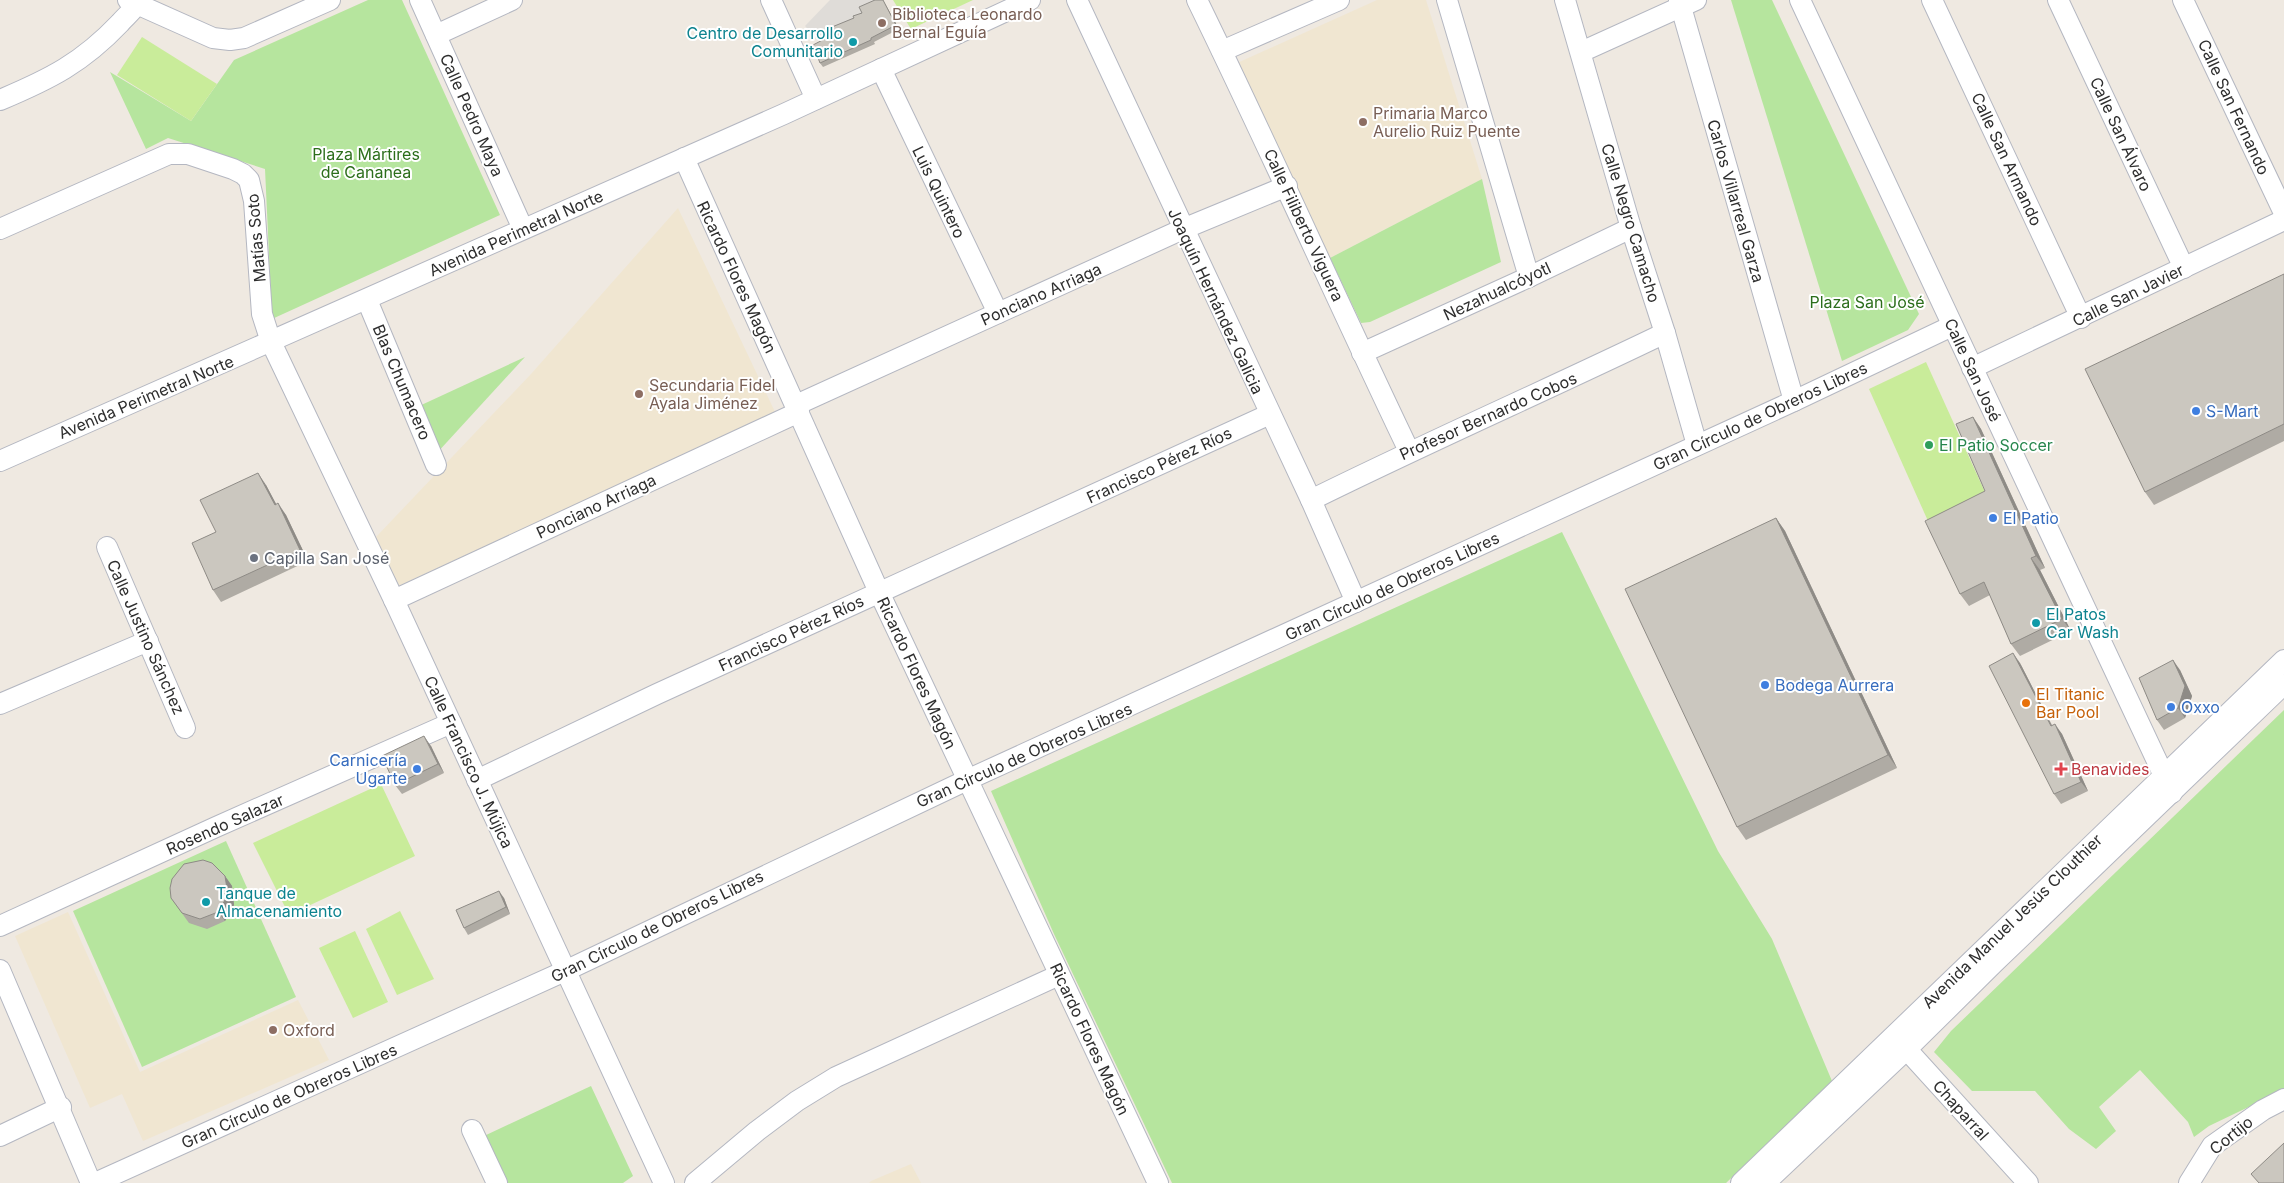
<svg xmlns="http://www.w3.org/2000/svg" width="2284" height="1183" font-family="Inter,sans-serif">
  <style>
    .education { fill: #f0e6d1 }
    .green { fill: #b6e59e }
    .pitch { fill: #c9ec9a }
    .plaza { fill: #dfdcd8 }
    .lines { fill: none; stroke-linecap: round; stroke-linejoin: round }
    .minor-casing { stroke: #b4b7c1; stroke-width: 22 }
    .minor { stroke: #fff; stroke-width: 20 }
    .wall { fill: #afaba4 }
    .shaded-wall { fill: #8e8b86 }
    .building { fill: #cbc7bf; stroke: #8e8b86 }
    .education-dot { fill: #8d6e63; stroke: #fff; stroke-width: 2 }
    .culture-dot { fill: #0f9aa8; stroke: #fff; stroke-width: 2 }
    .shop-dot { fill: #3f7fe0; stroke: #fff; stroke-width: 2 }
    .leisure-dot { fill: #2e9e5b; stroke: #fff; stroke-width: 2 }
    .worship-dot { fill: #6b7280; stroke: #fff; stroke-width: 2 }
    .food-dot { fill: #e8710a; stroke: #fff; stroke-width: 2 }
    .health-dot { fill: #e0444e; stroke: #fff; stroke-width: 2 }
    .labels { text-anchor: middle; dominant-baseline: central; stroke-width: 4; stroke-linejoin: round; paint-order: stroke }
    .education-label { font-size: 16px; fill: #785e54; stroke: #fff; text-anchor: start }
    .culture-label { font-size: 16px; fill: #0d838f; stroke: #fff; text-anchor: start }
    .street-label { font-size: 16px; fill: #2e2e2e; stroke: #fff }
    .park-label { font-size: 16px; fill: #2c6e1b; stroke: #fff }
    .shop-label { font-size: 16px; fill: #366cbe; stroke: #fff; text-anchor: start }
    .leisure-label { font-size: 16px; fill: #27864d; stroke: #fff; text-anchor: start }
    .worship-label { font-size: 16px; fill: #5b616d; stroke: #fff; text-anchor: start }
    .food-label { font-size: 16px; fill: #c56008; stroke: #fff; text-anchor: start }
    .health-label { font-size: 16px; fill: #be3a42; stroke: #fff; text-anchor: start }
  </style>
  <rect width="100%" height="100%" fill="#efe9e1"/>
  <g class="education">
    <polygon points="1377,0 1426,0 1482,179 1330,258 1235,64"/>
    <polygon points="678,208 776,414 398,586 376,537 531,374"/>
    <polygon points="68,912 140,1072 298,1000 329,1060 143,1141 122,1094 90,1108 15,936"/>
    <polygon points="911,1164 921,1183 869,1183 871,1181"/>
  </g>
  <g class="green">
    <polygon points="368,0 402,0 500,215 272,319 265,169 168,138 146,149 110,72 191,121 234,60"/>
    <polygon points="1731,0 1772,0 1919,314 1908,330 1842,361"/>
    <polygon points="1482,179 1501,262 1370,322 1361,323 1330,258"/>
    <polygon points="525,357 436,454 417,407"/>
    <polygon points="1562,532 1718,851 1772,939 1832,1081 1726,1183 1172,1183 1054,934 991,791"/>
    <polygon points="2284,710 2284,1090 2209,1126 2194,1137 2188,1122 2140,1070 2099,1107 2116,1131 2096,1149 2069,1129 2035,1091 1972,1091 1934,1052 1951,1031"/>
    <polygon points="226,841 296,997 142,1067 73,911"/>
    <polygon points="591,1086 633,1176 623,1183 507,1183 484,1136"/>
  </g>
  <g class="pitch">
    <polygon points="893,0 973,0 911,29"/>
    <polygon points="142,37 217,84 191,121 117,75"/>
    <polygon points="1926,362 1989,501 1932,530 1869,389"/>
    <polygon points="381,784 415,856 289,915 253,843"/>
    <polygon points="400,911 434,979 397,995 366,929"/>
    <polygon points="355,931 388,1002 353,1018 319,948"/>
  </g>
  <polygon class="plaza" points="830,0 875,0 865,17 838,38 824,46 805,26"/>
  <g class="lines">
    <g class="minor-casing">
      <g id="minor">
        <polyline points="128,0 213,38 230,40 244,38 330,0"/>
        <polyline points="420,0 523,229"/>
        <polyline points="771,0 816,99"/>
        <polyline points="1077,0 1311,500 1356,602"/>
        <path d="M1197,0C1270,149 1337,301 1409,451"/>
        <polyline points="1447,0 1529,277"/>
        <polyline points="1565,0 1631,228 1665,333 1697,445"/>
        <polyline points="1679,0 1794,401"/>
        <polyline points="1800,0 2172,793"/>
        <polyline points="1932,0 2081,318"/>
        <polyline points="2058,0 2184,268"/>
        <polyline points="2183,0 2284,213"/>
        <polyline points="436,35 512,0"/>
        <polyline points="1222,51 1339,0"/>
        <polyline points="1581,52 1696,0"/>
        <polyline points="881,69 998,313"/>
        <path d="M0,100C50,79 82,63 120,23C126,16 135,9 140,0"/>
        <polyline points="684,158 879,592 1158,1183"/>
        <polyline points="0,229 169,154 188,154 233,169 243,174 249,180 254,201 262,314 271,342 394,600 664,1183"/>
        <polyline points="367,300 436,465"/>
        <polyline points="1362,353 1529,277 1631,228"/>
        <polyline points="1972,368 2284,220"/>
        <polyline points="796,405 1183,229 1287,186"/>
        <polyline points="0,461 784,114 1030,0"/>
        <path d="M1311,500C1428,442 1547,390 1665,333"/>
        <polyline points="107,547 185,728"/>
        <polyline points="394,600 799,412"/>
        <polyline points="0,704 148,641"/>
        <polyline points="477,780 657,694 1270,414"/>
        <polyline points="0,926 216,827 451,723"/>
        <polyline points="0,970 91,1183"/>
        <polyline points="1899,1041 2028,1183"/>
        <polyline points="472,1130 497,1183"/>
        <polyline points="0,1136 61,1107"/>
        <polyline points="95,1183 565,971 967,780 1794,401 1952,326"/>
        <polyline points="695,1183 757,1131 797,1101 836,1077 1059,975"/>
        <polyline points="1741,1183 2284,660"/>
        <polyline points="1765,1183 1906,1050 1994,963 2284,684"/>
        <polyline points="2189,1183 2212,1146 2263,1110 2284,1099"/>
      </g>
    </g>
    <use href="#minor" class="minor"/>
  </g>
  <g class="wall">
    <polygon points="883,0 899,29 874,42 875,44 823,67 820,63 834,34 862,13"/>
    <polygon points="2284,274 2284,441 2154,505 2145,492"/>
    <polygon points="1973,417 1981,429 2045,568 2040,570 2071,631 2020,656 2011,644 1990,595 1969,606 1960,594 1985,491"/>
    <polygon points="266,485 276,504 286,515 308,561 221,602 213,590"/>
    <polygon points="1776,518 1785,531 1897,768 1746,840 1737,827"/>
    <polygon points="2020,663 2052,725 2062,734 2088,791 2061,804 2054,794"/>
    <polygon points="2180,670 2192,696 2185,718 2164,730 2157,720"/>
    <polygon points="431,746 444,773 402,794 395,785"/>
    <polygon points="225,876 232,886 234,905 225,921 207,929 189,923 171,898"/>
    <polygon points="504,898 510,914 468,935 464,928"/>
  </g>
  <g class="shaded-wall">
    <polygon points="883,0 884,2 899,29 896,25"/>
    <polygon points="1973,417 1981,429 2045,568 2036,556"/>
    <polygon points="258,473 266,485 283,517 275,505"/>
    <polygon points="278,503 286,515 308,561 300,550"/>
    <polygon points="1776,518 1785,531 1897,768 1888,755"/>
    <polygon points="2031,558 2040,570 2071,631 2062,619"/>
    <polygon points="2013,653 2020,663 2057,736 2051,726"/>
    <polygon points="2173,660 2180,670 2192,696 2185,718 2178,708"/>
    <polygon points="2055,724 2062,734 2088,791 2081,782"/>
    <polygon points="424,736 431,746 444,773 438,764"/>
    <polygon points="225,876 232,886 234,905 225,921 218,912"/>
    <polygon points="499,891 504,898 510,914 506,907"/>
  </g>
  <g class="building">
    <polygon points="875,0 883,0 896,25 871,38 871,40 820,63 813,45 834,34 832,27 854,18 853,16 862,13 859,7"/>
    <polygon points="2284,274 2284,424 2145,492 2085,369"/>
    <polygon points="1973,417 2036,556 2031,558 2062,619 2011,644 1984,582 1960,594 1925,521 1985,491 1956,424"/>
    <polygon points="258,473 275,505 278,503 300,550 213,590 192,543 216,532 200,500"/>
    <polygon points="1776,518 1888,755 1737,827 1625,589"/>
    <polygon points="2013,653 2051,726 2055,724 2081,782 2054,794 1989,666"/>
    <polygon points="2173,660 2185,686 2178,708 2157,720 2139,678"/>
    <polygon points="424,736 438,764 395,785 382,756"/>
    <polygon points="203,860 212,863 225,876 228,895 218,912 200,919 182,913 171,898 170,888 172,879 184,864"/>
    <polygon points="499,891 506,907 464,928 456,910"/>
    <polygon points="2284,1143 2284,1183 2259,1183 2251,1174"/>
  </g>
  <g class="education-dot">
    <circle cx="882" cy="23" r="5"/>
    <circle cx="1363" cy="122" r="5"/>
    <circle cx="639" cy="394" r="5"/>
    <circle cx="273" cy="1030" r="5"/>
  </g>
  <g class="culture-dot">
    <circle cx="853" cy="42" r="5"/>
    <circle cx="2036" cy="623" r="5"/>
    <circle cx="206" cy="902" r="5"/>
  </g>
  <g class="shop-dot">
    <circle cx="2196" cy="411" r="5"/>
    <circle cx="1993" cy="518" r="5"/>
    <circle cx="1765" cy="685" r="5"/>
    <circle cx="2171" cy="707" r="5"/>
    <circle cx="417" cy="769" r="5"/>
  </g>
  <circle class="leisure-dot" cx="1929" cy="445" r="5"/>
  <circle class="worship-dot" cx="254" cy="558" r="5"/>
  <circle class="food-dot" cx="2026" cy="703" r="5"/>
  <path class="health-dot" d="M2058.5 761.5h5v5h5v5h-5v5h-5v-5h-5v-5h5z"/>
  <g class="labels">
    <g class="education-label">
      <text x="892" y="14">Biblioteca Leonardo<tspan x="892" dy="18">Bernal Eguía</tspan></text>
      <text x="1373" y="113">Primaria Marco<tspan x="1373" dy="18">Aurelio Ruiz Puente</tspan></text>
      <text x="649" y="385">Secundaria Fidel<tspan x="649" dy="18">Ayala Jiménez</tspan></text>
      <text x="283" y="1030">Oxford</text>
    </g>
    <g class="culture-label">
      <text x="843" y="33" text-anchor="end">Centro de Desarrollo<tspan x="843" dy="18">Comunitario</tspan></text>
      <text x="2046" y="614">El Patos<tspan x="2046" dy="18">Car Wash</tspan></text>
      <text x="216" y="893">Tanque de<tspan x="216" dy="18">Almacenamiento</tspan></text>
    </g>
    <g class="street-label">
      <text transform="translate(2234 107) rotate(65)">Calle San Fernando</text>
      <text transform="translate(472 115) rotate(66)">Calle Pedro Maya</text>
      <text transform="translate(2121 134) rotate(65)">Calle San Álvaro</text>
      <text transform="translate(2007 159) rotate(65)">Calle San Armando</text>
      <text transform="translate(939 192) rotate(64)">Luis Quintero</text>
      <text transform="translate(1736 201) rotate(74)">Carlos Villarreal Garza</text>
      <text transform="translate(1631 223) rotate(73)">Calle Negro Camacho</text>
      <text transform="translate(1304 225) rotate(65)">Calle Filiberto Viguera</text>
      <text transform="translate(516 233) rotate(-24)">Avenida Perimetral Norte</text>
      <text transform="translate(256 238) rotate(-95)">Matías Soto</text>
      <text transform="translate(737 277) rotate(65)">Ricardo Flores Magón</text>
      <text transform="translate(1497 291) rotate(-25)">Nezahualcóyotl</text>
      <text transform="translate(1041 294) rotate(-24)">Ponciano Arriaga</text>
      <text transform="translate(2128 295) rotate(-26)">Calle San Javier</text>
      <text transform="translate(1216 301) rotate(65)">Joaquín Hernández Galicia</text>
      <text transform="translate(1973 370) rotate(65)">Calle San José</text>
      <text transform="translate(402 382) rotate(67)">Blas Chumacero</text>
      <text transform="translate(146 397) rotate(-23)">Avenida Perimetral Norte</text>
      <text transform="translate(1488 416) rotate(-24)">Profesor Bernardo Cobos</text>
      <text transform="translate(1760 416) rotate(-25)">Gran Círculo de Obreros Libres</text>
      <text transform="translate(1159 465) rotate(-25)">Francisco Pérez Ríos</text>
      <text transform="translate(596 506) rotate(-25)">Ponciano Arriaga</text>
      <text transform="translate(1392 586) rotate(-25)">Gran Círculo de Obreros Libres</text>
      <text transform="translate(791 633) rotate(-25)">Francisco Pérez Ríos</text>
      <text transform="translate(146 637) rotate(66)">Calle Justino Sánchez</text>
      <text transform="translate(917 673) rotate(65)">Ricardo Flores Magón</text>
      <text transform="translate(1024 755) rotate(-24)">Gran Círculo de Obreros Libres</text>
      <text transform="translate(469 762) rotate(65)">Calle Francisco J. Mújica</text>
      <text transform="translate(225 824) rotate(-24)">Rosendo Salazar</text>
      <text transform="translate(2012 921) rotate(-44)">Avenida Manuel Jesús Clouthier</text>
      <text transform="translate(657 926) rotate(-26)">Gran Círculo de Obreros Libres</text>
      <text transform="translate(1090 1039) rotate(65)">Ricardo Flores Magón</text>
      <text transform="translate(289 1096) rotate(-24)">Gran Círculo de Obreros Libres</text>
      <text transform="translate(1961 1110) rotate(48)">Chaparral</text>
      <text transform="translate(2231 1135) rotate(-39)">Cortijo</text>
    </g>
    <g class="park-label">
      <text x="366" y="154">Plaza Mártires<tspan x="366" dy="18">de Cananea</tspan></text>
      <text x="1867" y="302">Plaza San José</text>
    </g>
    <g class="shop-label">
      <text x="2206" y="411">S-Mart</text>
      <text x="2003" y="518">El Patio</text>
      <text x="1775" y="685">Bodega Aurrera</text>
      <text x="2181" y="707">Oxxo</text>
      <text x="407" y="760" text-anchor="end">Carnicería<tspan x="407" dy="18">Ugarte</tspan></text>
    </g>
    <g class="leisure-label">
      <text x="1939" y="445">El Patio Soccer</text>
    </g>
    <g class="worship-label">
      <text x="264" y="558">Capilla San José</text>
    </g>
    <g class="food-label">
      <text x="2036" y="694">El Titanic<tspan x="2036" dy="18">Bar Pool</tspan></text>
    </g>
    <g class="health-label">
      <text x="2071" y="769">Benavides</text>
    </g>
  </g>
</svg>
